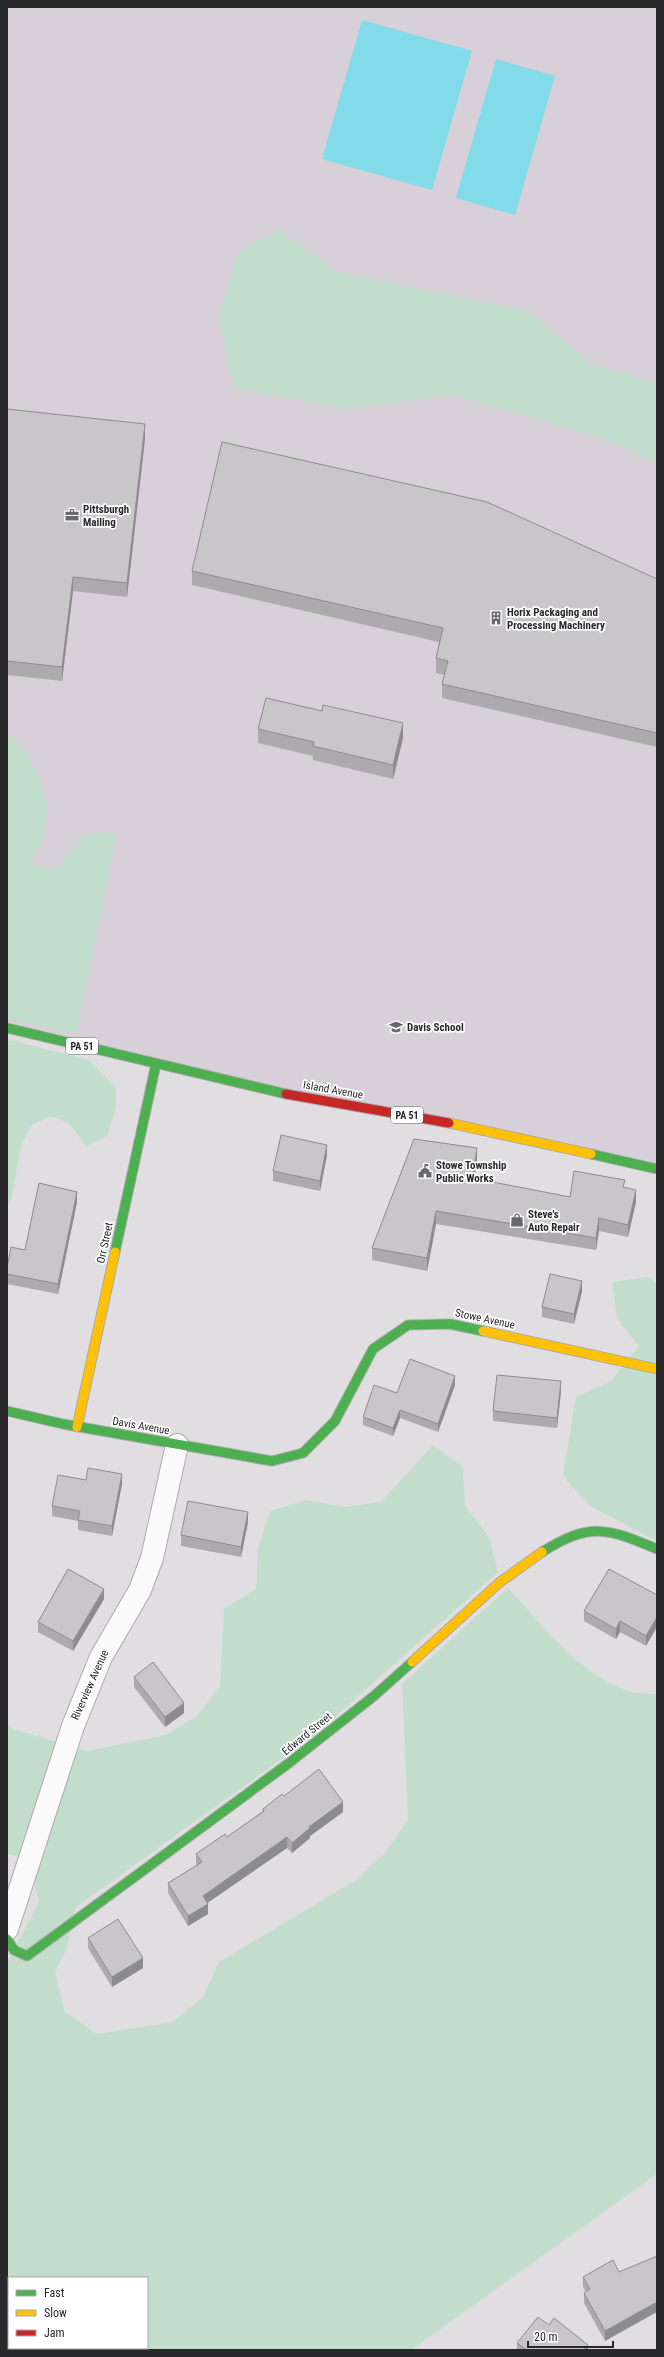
<svg xmlns="http://www.w3.org/2000/svg" width="664" height="2357" font-family="'Roboto Condensed',sans-serif">
  <style>
    .built { fill: #d7d0d8 }
    .green { fill: #c2ddcb; fill-rule: evenodd }
    .water { fill: #82dbe8 }
    .lines { fill: none; stroke-linecap: round; stroke-linejoin: round }
    .street-casing { stroke: #aba9ab; stroke-width: 24 }
    .fast-casing { stroke: #aba9ab; stroke-width: 11 }
    .slow-casing { stroke: #aba9ab; stroke-width: 11 }
    .jam-casing { stroke: #aba9ab; stroke-width: 11 }
    .street { stroke: #fafafb; stroke-width: 22 }
    .fast { stroke: #4caf50; stroke-width: 9 }
    .slow { stroke: #ffc107; stroke-width: 9 }
    .jam { stroke: #c62828; stroke-width: 9 }
    .wall { fill: #acaaad }
    .shaded-wall { fill: #8c8b8d }
    .building { fill: #c8c6c9; stroke: #8c8b8d }
    .labels { text-anchor: middle; dominant-baseline: central; stroke-width: 3.5; stroke-linejoin: round; paint-order: stroke }
    .shield { fill: #fff; stroke: #69686a; stroke-width: 1 }
    .shield-label { font-size: 10px; font-weight: bold; fill: #29282a }
    .poi-label { font-size: 11px; font-weight: bold; fill: #29282a; stroke: #fff; text-anchor: start }
    .street-label { font-size: 11px; fill: #29282a; stroke: #fff }
  </style>
  <rect width="100%" height="100%" fill="#e1dee2"/>
  <polygon class="built" points="7,7 657,7 657,1169 7,1028"/>
  <g class="green">
    <polygon points="280,230 336,272 528,311 591,363 657,384 657,464 608,440 453,395 346,409 234,388 219,315 238,252"/>
    <polygon points="7,733 24,750 38,775 48,810 44,838 30,864 55,869 84,834 117,833 76,1034 7,1018"/>
    <polygon points="7,1039 89,1060 116,1087 116,1107 107,1136 86,1146 70,1124 51,1116 32,1125 22,1142 11,1200 7,1205"/>
    <polygon points="648,1277 657,1284 657,1541 590,1506 563,1476 576,1397 611,1381 639,1346 617,1319 612,1282"/>
    <path d="M433,1445L463,1467L465,1506L489,1537L498,1572L312,1737L75,1908L67,1948L55,1972L65,2012L97,2034L173,2022L203,1997L219,1962L356,1880L385,1853L408,1820L402,1684L508,1588C546,1628 596,1698 657,1694V2174L411,2350H7V1963L39,1902L29,1861L7,1853V1724L13,1729L87,1751L166,1735L197,1716L220,1686L224,1609L256,1589L258,1548L270,1511L306,1500L345,1507L381,1502ZM9,2278H147V2348H9Z"/>
  </g>
  <g class="water">
    <polygon points="362,20 472,51 432,190 322,159"/>
    <polygon points="496,59 555,76 515,215 456,198"/>
  </g>
  <g class="lines">
    <g class="street-casing">
      <polyline id="street" points="7,1929 73,1726 101,1657 140,1590 152,1558 177,1445"/>
    </g>
    <g class="fast-casing">
      <g id="fast">
        <polyline points="7,1028 286,1094"/>
        <polyline points="591,1154 657,1169"/>
        <polyline points="115,1252 156,1064"/>
        <polyline points="7,1411 63,1424 272,1461 303,1453 335,1421 373,1349 408,1325 450,1324 483,1331"/>
        <path d="M542,1552C590,1522 607,1528 657,1549"/>
        <polyline points="7,1939 14,1950 27,1956 289,1763 374,1696 412,1662"/>
      </g>
    </g>
    <g class="slow-casing">
      <g id="slow">
        <polyline points="449,1123 591,1154"/>
        <polyline points="483,1331 657,1369"/>
        <polyline points="77,1427 115,1252"/>
        <polyline points="412,1662 499,1583 542,1552"/>
      </g>
    </g>
    <g class="jam-casing">
      <polyline id="jam" points="286,1094 449,1123"/>
    </g>
    <use href="#street" class="street"/>
    <use href="#fast" class="fast"/>
    <use href="#slow" class="slow"/>
    <use href="#jam" class="jam"/>
  </g>
  <g class="wall">
    <polygon points="7,409 145,439 127,597 73,591 62,681 7,675"/>
    <polygon points="192,571 657,579 657,747 442,698 442,684 445,675 436,673 436,658 439,642 192,585"/>
    <polygon points="258,729 403,738 393,779 313,760 313,756 258,743"/>
    <polygon points="327,1155 320,1191 273,1181 273,1171"/>
    <polygon points="477,1161 474,1179 570,1197 625,1188 636,1202 628,1237 599,1231 596,1250 436,1224 427,1271 372,1260 372,1248"/>
    <polygon points="77,1202 58,1294 7,1284 7,1268 25,1250"/>
    <polygon points="582,1291 574,1324 542,1317 542,1307"/>
    <polygon points="455,1385 438,1432 400,1418 393,1436 363,1425 363,1417 397,1393"/>
    <polygon points="561,1391 557,1428 493,1421 493,1411"/>
    <polygon points="86,1480 122,1484 112,1536 78,1530 78,1521 52,1516 52,1506"/>
    <polygon points="248,1522 241,1557 181,1546 181,1535"/>
    <polygon points="657,1595 646,1646 620,1632 616,1639 584,1621 584,1611"/>
    <polygon points="104,1599 73,1651 38,1632 38,1622"/>
    <polygon points="134,1677 184,1713 165,1727 134,1687"/>
    <polygon points="284,1796 343,1812 310,1836 310,1838 292,1853 287,1848 207,1903 208,1914 188,1926 168,1893 168,1883 197,1865 196,1864 196,1854 227,1837 263,1811 263,1809"/>
    <polygon points="88,1938 143,1968 112,1987 88,1948"/>
    <polygon points="613,2260 605,2341 584,2303 584,2293 586,2292 583,2287 583,2277"/>
    <polygon points="549,2325 588,2350 517,2350 517,2343"/>
  </g>
  <g class="shaded-wall">
    <polygon points="145,424 145,439 127,597 127,583"/>
    <polygon points="73,577 73,591 62,681 62,667"/>
    <polygon points="403,723 403,738 393,779 393,765"/>
    <polygon points="327,1145 327,1155 320,1191 320,1181"/>
    <polygon points="477,1148 477,1161 472,1191 472,1178"/>
    <polygon points="636,1190 636,1202 628,1237 628,1225"/>
    <polygon points="77,1192 77,1202 58,1294 58,1284"/>
    <polygon points="436,1211 436,1224 427,1271 427,1258"/>
    <polygon points="599,1218 599,1231 596,1250 596,1238"/>
    <polygon points="582,1281 582,1291 574,1324 574,1314"/>
    <polygon points="455,1376 455,1385 438,1432 438,1424"/>
    <polygon points="561,1381 561,1391 557,1428 557,1418"/>
    <polygon points="400,1410 400,1418 393,1436 393,1428"/>
    <polygon points="122,1474 122,1484 112,1536 112,1526"/>
    <polygon points="248,1512 248,1522 241,1557 241,1547"/>
    <polygon points="104,1589 104,1599 73,1651 73,1641"/>
    <polygon points="657,1617 657,1627 646,1646 646,1636"/>
    <polygon points="620,1621 620,1632 616,1639 616,1629"/>
    <polygon points="184,1703 184,1713 165,1727 165,1717"/>
    <polygon points="343,1802 343,1812 310,1836 310,1838 292,1853 292,1843 309,1827"/>
    <polygon points="287,1837 287,1848 203,1906 203,1896"/>
    <polygon points="208,1904 208,1914 188,1926 188,1916"/>
    <polygon points="143,1958 143,1968 112,1987 112,1977"/>
    <polygon points="657,2302 657,2312 605,2341 605,2331"/>
    <polygon points="588,2345 588,2350 584,2350"/>
  </g>
  <g class="building">
    <polygon points="7,409 145,424 127,583 73,577 62,667 7,661"/>
    <polygon points="222,442 487,502 657,579 657,733 442,684 448,661 436,658 443,628 192,571"/>
    <polygon points="266,698 322,711 323,705 403,723 393,765 313,746 314,742 258,729"/>
    <polygon points="281,1135 327,1145 320,1181 273,1171"/>
    <polygon points="414,1139 477,1148 472,1178 570,1197 574,1171 625,1180 623,1187 636,1190 628,1225 599,1218 596,1238 436,1211 427,1258 372,1248"/>
    <polygon points="39,1183 77,1192 58,1284 7,1274 7,1268 11,1247 25,1250"/>
    <polygon points="550,1274 582,1281 574,1314 542,1307"/>
    <polygon points="410,1359 455,1376 438,1424 400,1410 393,1428 363,1417 374,1385 397,1393"/>
    <polygon points="497,1375 561,1381 557,1418 493,1411"/>
    <polygon points="88,1468 122,1474 112,1526 78,1520 80,1511 52,1506 58,1475 86,1480"/>
    <polygon points="188,1501 248,1512 241,1547 181,1535"/>
    <polygon points="68,1569 104,1589 73,1641 38,1622"/>
    <polygon points="609,1569 657,1595 657,1617 646,1636 620,1621 616,1629 584,1611"/>
    <polygon points="153,1662 184,1703 165,1717 134,1677"/>
    <polygon points="319,1769 343,1802 309,1827 310,1828 292,1843 287,1837 203,1896 208,1904 188,1916 168,1883 202,1862 196,1854 225,1834 227,1837 264,1811 263,1809 282,1794 284,1796"/>
    <polygon points="118,1919 143,1958 112,1977 88,1938"/>
    <polygon points="657,2256 657,2302 605,2331 584,2293 590,2289 583,2277 613,2260 619,2272"/>
    <polygon points="538,2317 549,2325 554,2318 588,2345 584,2350 527,2350 517,2343"/>
  </g>
  <defs>
    <g id="office-bare" transform="scale(1.08)"><path d="M-6-3h4V-5.5h4V-3h4V5H-6ZM-1-4.5V-3h2v-1.5ZM-6 0V1H6V0Z" fill="#69686a" stroke="#fff" stroke-width="2.5" paint-order="stroke"/></g>
    <g id="building-bare" transform="scale(1.08)"><path d="M-4-6H4V6H1V3H-1V6H-4ZM-2.5-4.3h1.7v1.8h-1.7ZM.8-4.3h1.7v1.8H.8ZM-2.5-1h1.7V.8h-1.7ZM.8-1h1.7V.8H.8Z" fill="#69686a" stroke="#fff" stroke-width="2.5" paint-order="stroke"/></g>
    <g id="school-bare" transform="scale(1.08)"><path d="M0-5L7-2L0 1L-7-2ZM-4 1L0 2.5L4 1V4Q0 6-4 4Z" fill="#69686a" stroke="#fff" stroke-width="2.5" paint-order="stroke"/></g>
    <g id="civic-bare" transform="scale(1.08)"><path d="M-.6-6.5H3V-4.5H.6V-3L4-1V1h2V6H-6V1h2V-1L-.6-3ZM-1.2 2.5V6h2.4V2.5Z" fill="#69686a" stroke="#fff" stroke-width="2.5" paint-order="stroke"/></g>
    <g id="shop-bare" transform="scale(1.08)"><path d="M-5-2.5h2.3a2.7 3.5 0 0 1 5.4 0H5L5.5 6h-11ZM-1.5-2.5h3a1.5 2.3 0 0 0-3 0Z" fill="#69686a" stroke="#fff" stroke-width="2.5" paint-order="stroke"/></g>
  </defs>
  <g fill-rule="evenodd">
    <use href="#office-bare" x="72" y="515"/>
    <use href="#building-bare" x="496" y="618"/>
    <use href="#school-bare" x="396" y="1027"/>
    <use href="#civic-bare" x="425" y="1171"/>
    <use href="#shop-bare" x="517" y="1220"/>
  </g>
  <g class="labels">
    <g class="shield">
      <rect x="66" y="1038" width="32" height="16" rx="3"/>
      <rect x="391" y="1107" width="32" height="16" rx="3"/>
    </g>
    <g class="shield-label">
      <text x="82" y="1046">PA 51</text>
      <text x="407" y="1115">PA 51</text>
    </g>
    <g class="poi-label">
      <text x="83" y="509">Pittsburgh<tspan x="83" dy="13">Mailing</tspan></text>
      <text x="507" y="612">Horix Packaging and<tspan x="507" dy="13">Processing Machinery</tspan></text>
      <text x="407" y="1027">Davis School</text>
      <text x="436" y="1165">Stowe Township<tspan x="436" dy="13">Public Works</tspan></text>
      <text x="528" y="1214">Steve's<tspan x="528" dy="13">Auto Repair</tspan></text>
    </g>
    <g class="street-label">
      <text transform="translate(333 1090) rotate(10)">Island Avenue</text>
      <text transform="translate(105 1243) rotate(-78)">Orr Street</text>
      <text transform="translate(485 1319) rotate(12)">Stowe Avenue</text>
      <text transform="translate(141 1426) rotate(10)">Davis Avenue</text>
      <text transform="translate(90 1685) rotate(-66)">Riverview Avenue</text>
      <text transform="translate(307 1734) rotate(-39)">Edward Street</text>
    </g>
  </g>
  <rect width="664" height="2357" fill="none" stroke="#29282a" stroke-width="16"/>
  <rect x="8" y="2277" width="140" height="72" fill="#ffffff" stroke="#a9a9aa"/>
  <rect x="16" y="2290" width="20" height="6" fill="#4caf50" stroke="#a9a9aa"/>
  <text x="44" y="2297" font-size="12" fill="#29282a">Fast</text>
  <rect x="16" y="2310" width="20" height="6" fill="#ffc107" stroke="#a9a9aa"/>
  <text x="44" y="2317" font-size="12" fill="#29282a">Slow</text>
  <rect x="16" y="2330" width="20" height="6" fill="#c62828" stroke="#a9a9aa"/>
  <text x="44" y="2337" font-size="12" fill="#29282a">Jam</text>
  <path d="M528 2341v6h85v-6" fill="none" stroke="#29282a" stroke-width="2"/>
  <text x="534" y="2341" font-size="12" fill="#29282a" stroke="#ffffff" stroke-width="3" paint-order="stroke">20 m</text>
</svg>
